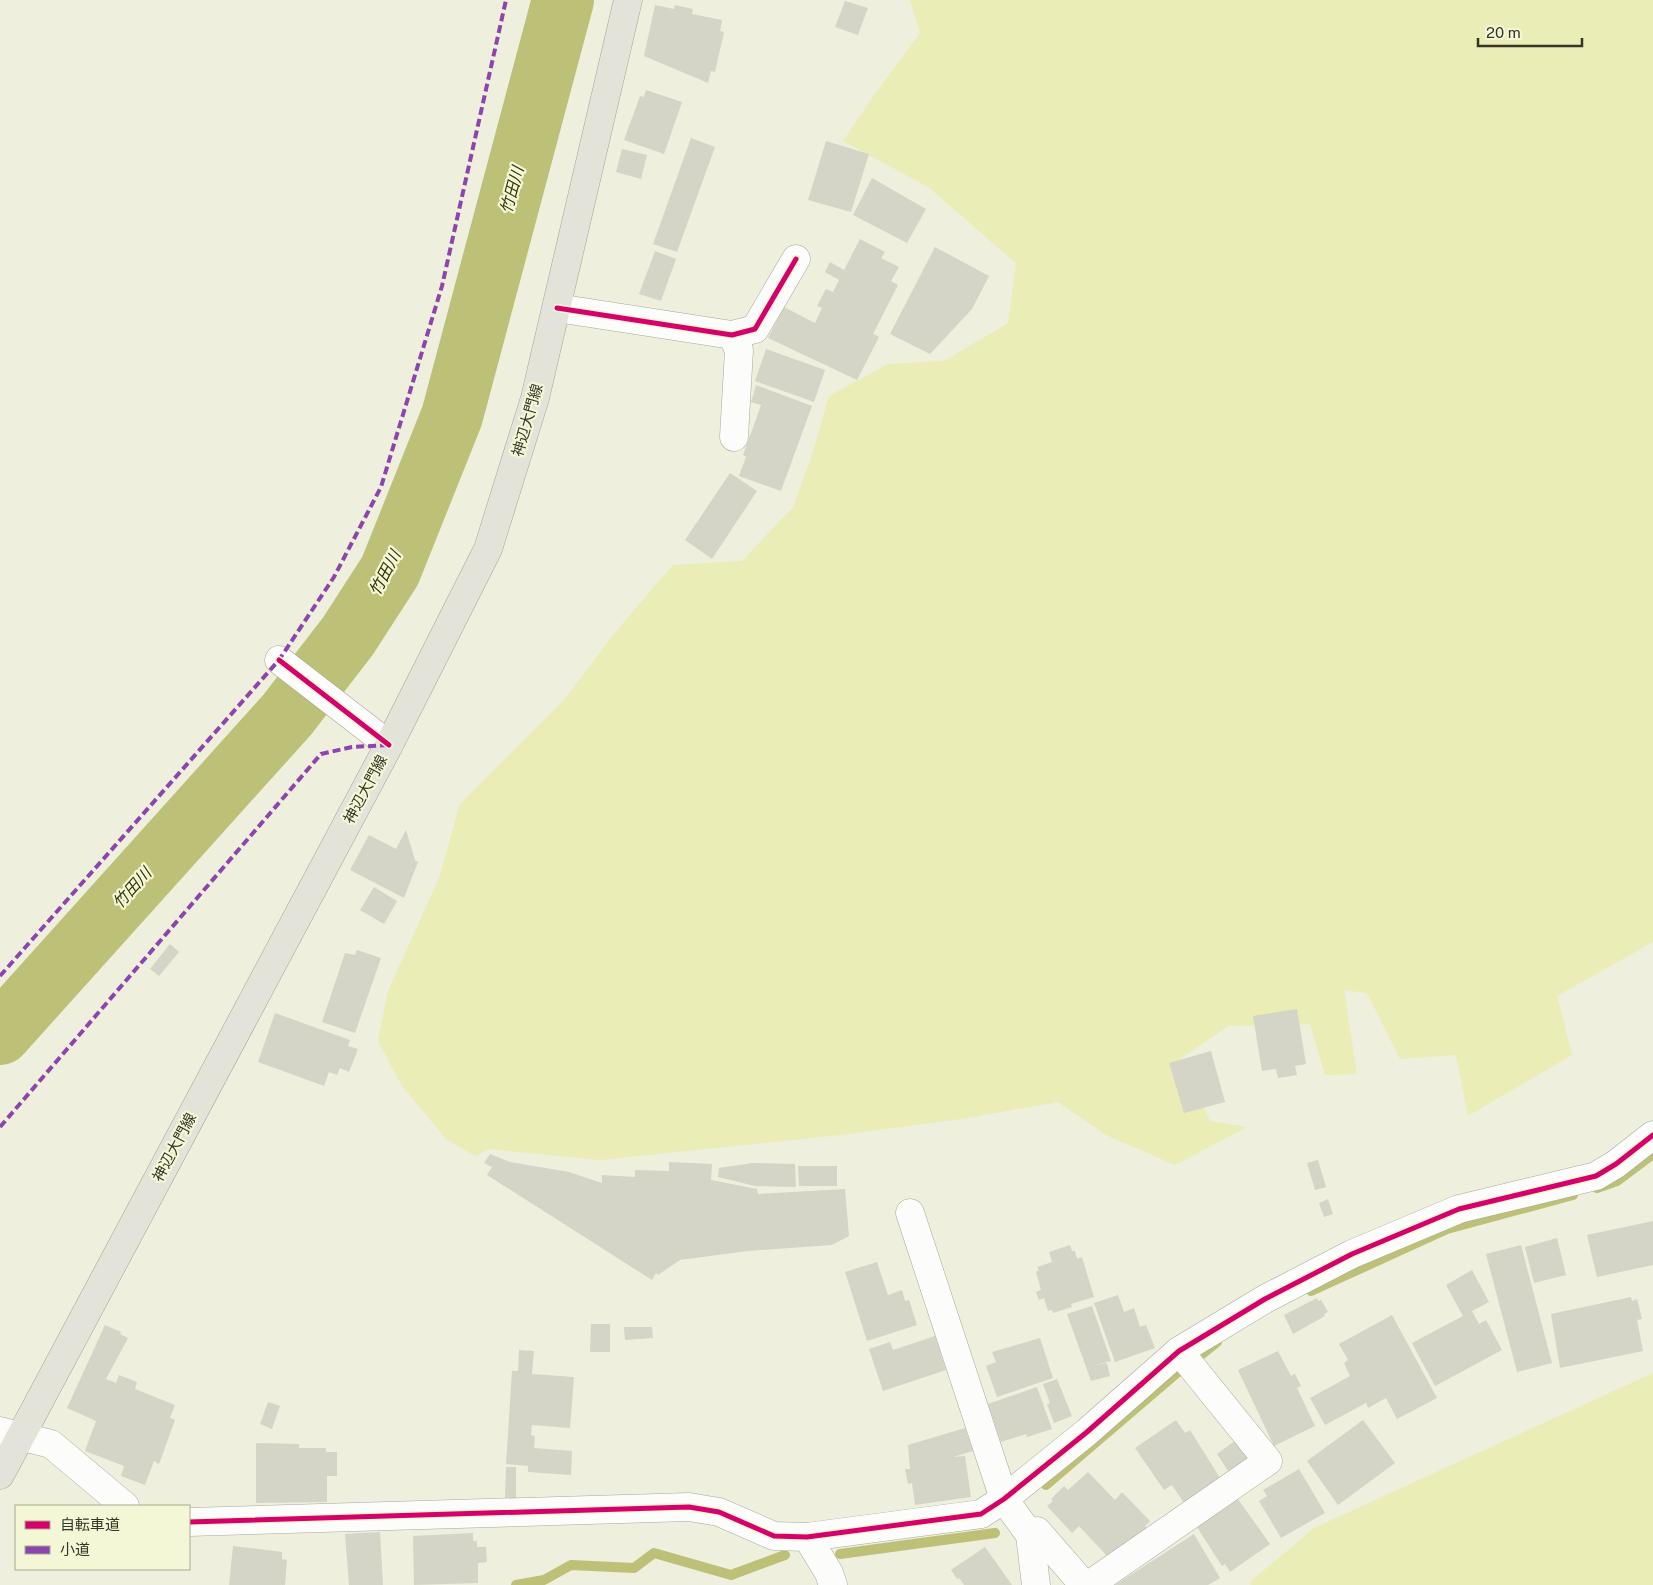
<svg xmlns="http://www.w3.org/2000/svg" width="1653" height="1585" font-family="'Public Sans','Noto Sans JP',sans-serif">
  <style>
    .green { fill: #eaedb6 }
    .lines { fill: none; stroke-linecap: round; stroke-linejoin: round }
    .stream { stroke: #bdc077; stroke-width: 10 }
    .river { stroke: #bdc077; stroke-width: 62 }
    .building { fill: #d4d5c6 }
    .minor-casing { stroke: #a8a89a; stroke-width: 29 }
    .major-casing { stroke: #a3a491; stroke-width: 29 }
    .minor { stroke: #fcfdfa; stroke-width: 28 }
    .major { stroke: #e3e3da; stroke-width: 28 }
    .quiet { stroke: #8e44ad; stroke-width: 4; stroke-dasharray: 8 4; stroke-linecap: butt }
    .cycleway-casing { stroke: #f4f7d5; stroke-width: 8 }
    .cycleway { stroke: #d6006c; stroke-width: 5 }
    .labels { text-anchor: middle; dominant-baseline: central; stroke-width: 4.5; stroke-linejoin: round; paint-order: stroke }
    .street-label { font-size: 15px; fill: #353629; stroke: #f4f7d5 }
    .water-label { font-size: 16px; font-style: italic; fill: #323409; stroke: #f4f7d5 }
  </style>
  <rect width="100%" height="100%" fill="#eeefdd"/>
  <g class="green">
    <polygon points="910,0 1653,0 1653,942 1557,996 1572,1055 1468,1116 1456,1055 1400,1059 1367,993 1344,990 1357,1074 1325,1075 1310,1024 1228,1026 1180,1059 1210,1121 1247,1127 1175,1165 1106,1135 1058,1102 968,1118 841,1135 600,1160 489,1149 475,1156 446,1139 402,1086 378,1041 388,991 439,878 460,804 563,701 617,630 673,565 742,561 793,507 812,455 829,396 888,364 944,361 1008,323 1016,263 928,187 843,141 872,98 920,33"/>
    <polygon points="1653,1373 1653,1585 1251,1585 1250,1582 1314,1528"/>
  </g>
  <g class="lines">
    <g class="stream">
      <polyline points="1597,1188 1617,1181 1653,1154"/>
      <polyline points="1311,1291 1447,1229 1573,1195"/>
      <polyline points="1202,1354 1217,1342"/>
      <polyline points="1046,1485 1178,1372"/>
      <polyline points="840,1554 995,1533"/>
      <polyline points="516,1585 544,1580 571,1565 634,1568 654,1553 731,1575 785,1555"/>
    </g>
    <polyline class="river" points="0,1034 287,715 348,636 390,571 452,416 563,0"/>
  </g>
  <g class="building">
    <polygon points="845,1 868,8 858,35 835,27"/>
    <polygon points="655,5 674,9 675,5 693,9 692,14 722,20 720,31 724,32 715,72 711,71 708,83 644,56"/>
    <polygon points="646,90 682,102 664,154 624,140 640,96 644,97"/>
    <polygon points="691,138 715,147 677,252 653,244"/>
    <polygon points="826,141 869,154 851,212 808,200"/>
    <polygon points="622,149 647,155 641,179 616,172"/>
    <polygon points="872,178 926,209 907,243 853,215"/>
    <polygon points="860,239 885,252 881,258 899,267 891,281 898,285 873,334 879,337 857,380 768,338 784,307 815,323 822,308 817,306 826,289 833,292 839,280 825,272 830,262 844,270"/>
    <polygon points="935,247 989,276 972,309 930,354 890,334"/>
    <polygon points="655,251 676,259 661,301 639,294"/>
    <polygon points="766,349 825,370 814,402 755,381"/>
    <polygon points="756,385 812,406 781,491 739,476 746,457 743,455 761,405 751,402"/>
    <polygon points="730,473 757,491 712,559 685,540"/>
    <polygon points="406,830 415,860 418,862 404,898 350,870 369,835 396,849"/>
    <polygon points="374,887 397,901 384,924 360,910"/>
    <polygon points="170,944 179,952 159,976 150,969"/>
    <polygon points="357,950 381,958 355,1033 322,1022 345,953 355,955"/>
    <polygon points="1297,1009 1306,1064 1295,1066 1297,1075 1278,1078 1276,1069 1262,1071 1253,1016"/>
    <polygon points="275,1013 350,1040 348,1046 358,1049 349,1072 340,1068 337,1075 329,1072 324,1086 258,1062"/>
    <polygon points="1211,1051 1225,1102 1184,1113 1169,1063"/>
    <polygon points="490,1154 510,1162 569,1172 602,1183 602,1175 635,1177 635,1170 669,1171 669,1162 712,1164 711,1180 757,1189 758,1194 845,1189 849,1236 832,1245 748,1251 680,1260 658,1275 656,1273 652,1280 487,1175 492,1167 484,1163"/>
    <polygon points="1318,1160 1326,1187 1315,1190 1307,1163"/>
    <polygon points="752,1163 795,1164 796,1187 755,1186 718,1177 719,1168"/>
    <polygon points="798,1166 837,1166 837,1186 799,1186"/>
    <polygon points="1328,1199 1333,1214 1324,1217 1319,1203"/>
    <polygon points="1653,1221 1653,1265 1597,1277 1587,1235"/>
    <polygon points="1557,1238 1566,1275 1534,1283 1525,1247"/>
    <polygon points="1070,1245 1072,1251 1075,1251 1077,1259 1082,1257 1094,1297 1071,1304 1072,1307 1053,1313 1052,1310 1048,1311 1044,1298 1039,1300 1036,1292 1041,1290 1036,1272 1039,1270 1037,1267 1052,1262 1049,1252"/>
    <polygon points="1521,1245 1552,1363 1517,1372 1486,1254"/>
    <polygon points="877,1262 888,1295 902,1290 905,1301 909,1300 917,1325 867,1341 845,1272"/>
    <polygon points="1472,1270 1489,1302 1472,1311 1479,1324 1486,1320 1502,1350 1435,1386 1412,1343 1463,1316 1446,1285"/>
    <polygon points="1118,1295 1124,1312 1134,1308 1140,1327 1146,1325 1155,1348 1115,1362 1094,1303"/>
    <polygon points="1631,1297 1632,1301 1637,1299 1642,1319 1637,1320 1643,1351 1560,1368 1551,1314"/>
    <polygon points="1317,1298 1318,1301 1321,1300 1328,1312 1324,1314 1325,1316 1293,1334 1284,1315"/>
    <polygon points="1092,1306 1111,1361 1096,1365 1107,1363 1110,1376 1091,1381 1067,1314"/>
    <polygon points="1392,1315 1437,1398 1397,1419 1386,1398 1368,1408 1366,1403 1325,1425 1310,1398 1350,1376 1344,1363 1348,1360 1339,1344"/>
    <polygon points="591,1324 610,1324 610,1352 590,1352"/>
    <polygon points="105,1325 121,1332 120,1334 128,1338 106,1379 116,1383 119,1375 137,1382 135,1389 175,1405 170,1418 175,1420 159,1464 154,1461 145,1485 121,1476 124,1466 85,1451 96,1421 67,1408"/>
    <polygon points="624,1327 652,1327 653,1338 625,1340"/>
    <polygon points="935,1336 946,1370 883,1391 869,1349 890,1342 893,1350"/>
    <polygon points="1040,1338 1053,1378 997,1397 986,1366 996,1362 992,1352"/>
    <polygon points="519,1350 534,1351 532,1374 574,1377 570,1428 532,1425 531,1435 535,1436 534,1448 572,1451 571,1475 528,1472 528,1466 506,1464 512,1371 518,1371"/>
    <polygon points="1278,1351 1291,1376 1295,1374 1301,1386 1297,1388 1315,1426 1274,1446 1238,1370"/>
    <polygon points="1057,1379 1072,1416 1054,1423 1047,1404 1050,1403 1043,1384"/>
    <polygon points="1037,1387 1052,1429 1027,1437 1026,1434 1001,1442 988,1404"/>
    <polygon points="268,1402 280,1406 272,1429 260,1424"/>
    <polygon points="1176,1420 1185,1433 1190,1430 1220,1478 1184,1503 1172,1485 1164,1490 1135,1448"/>
    <polygon points="1363,1420 1395,1463 1338,1505 1307,1461"/>
    <polygon points="965,1428 973,1451 953,1457 965,1456 971,1497 915,1505 912,1483 908,1484 905,1469 910,1469 908,1445"/>
    <polygon points="1236,1440 1252,1463 1232,1477 1217,1454"/>
    <polygon points="256,1443 299,1444 299,1448 326,1448 326,1452 337,1452 337,1476 327,1476 327,1502 256,1503"/>
    <polygon points="506,1467 516,1467 516,1498 505,1498"/>
    <polygon points="1299,1469 1325,1513 1281,1538 1259,1501 1267,1496 1263,1490"/>
    <polygon points="1088,1472 1115,1500 1122,1492 1150,1521 1145,1526 1149,1531 1135,1545 1130,1539 1109,1558 1079,1526 1072,1533 1047,1506 1053,1501 1051,1499 1064,1486 1068,1490"/>
    <polygon points="1235,1495 1270,1544 1230,1572 1225,1564 1222,1566 1195,1524"/>
    <polygon points="380,1532 383,1585 349,1585 345,1534"/>
    <polygon points="473,1533 473,1541 477,1541 477,1547 486,1547 487,1562 478,1563 478,1583 414,1585 413,1536"/>
    <polygon points="1194,1534 1220,1578 1208,1585 1115,1585"/>
    <polygon points="233,1546 282,1552 282,1559 287,1560 285,1585 229,1585"/>
    <polygon points="985,1547 1012,1585 964,1585 959,1578 957,1579 951,1570"/>
  </g>
  <g class="lines">
    <g class="minor-casing">
      <g id="minor">
        <polyline points="557,308 732,335 755,329 796,259"/>
        <polyline points="732,335 739,350 734,437"/>
        <polyline points="279,660 389,745"/>
        <polyline points="910,1213 1004,1499 1030,1535 1036,1585"/>
        <polyline points="0,1431 51,1444 125,1506"/>
        <polyline points="189,1522 689,1507 719,1512 774,1536 807,1537 981,1514 1004,1499 1087,1432 1179,1351 1265,1299 1352,1254 1459,1209 1596,1176 1616,1164 1653,1135"/>
        <polyline points="1030,1535 1037,1531 1084,1585"/>
        <polyline points="807,1537 829,1573 833,1585"/>
        <polyline points="1089,1585 1268,1461 1179,1351"/>
      </g>
    </g>
    <g class="major-casing">
      <polyline id="major" points="0,1475 389,745 488,549 535,398 628,0"/>
    </g>
    <use href="#minor" class="minor"/>
    <use href="#major" class="major"/>
    <g class="quiet">
      <polyline points="0,976 279,660 334,577 381,487 442,286 506,0"/>
      <polyline points="0,1127 321,754 352,747 389,745"/>
    </g>
    <g class="cycleway-casing">
      <g id="cycleway">
        <polyline points="557,308 732,335 755,329 796,259"/>
        <polyline points="279,660 389,745"/>
        <polyline points="189,1522 689,1507 719,1512 774,1536 807,1537 981,1514 1004,1499 1087,1432 1179,1351 1265,1299 1352,1254 1459,1209 1596,1176 1616,1164 1653,1135"/>
      </g>
    </g>
    <use href="#cycleway" class="cycleway"/>
  </g>
  <g class="labels">
    <g class="street-label">
      <text transform="translate(527 420) rotate(-74)">神辺大門線</text>
      <text transform="translate(365 789) rotate(-62)">神辺大門線</text>
      <text transform="translate(174 1147) rotate(-62)">神辺大門線</text>
    </g>
    <g class="water-label">
      <text transform="translate(512 190) rotate(-75)">竹田川</text>
      <text transform="translate(385 573) rotate(-62)">竹田川</text>
      <text transform="translate(132 888) rotate(-48)">竹田川</text>
    </g>
  </g>
  <rect x="15" y="1505" width="175" height="65" fill="#f4f7d5" stroke="#a8aa90"/>
  <rect x="25" y="1521" width="25" height="8" fill="#d6006c" stroke="#a8aa90"/>
  <text x="60" y="1530" font-size="15" fill="#353629">自転車道</text>
  <rect x="25" y="1546" width="25" height="8" fill="#8e44ad" stroke="#a8aa90"/>
  <text x="60" y="1555" font-size="15" fill="#353629">小道</text>
  <path d="M1478 38v8h104v-8" fill="none" stroke="#353629" stroke-width="2.5"/>
  <text x="1486" y="38" font-size="15" fill="#353629" stroke="#f4f7d5" stroke-width="4" paint-order="stroke">20 m</text>
</svg>
